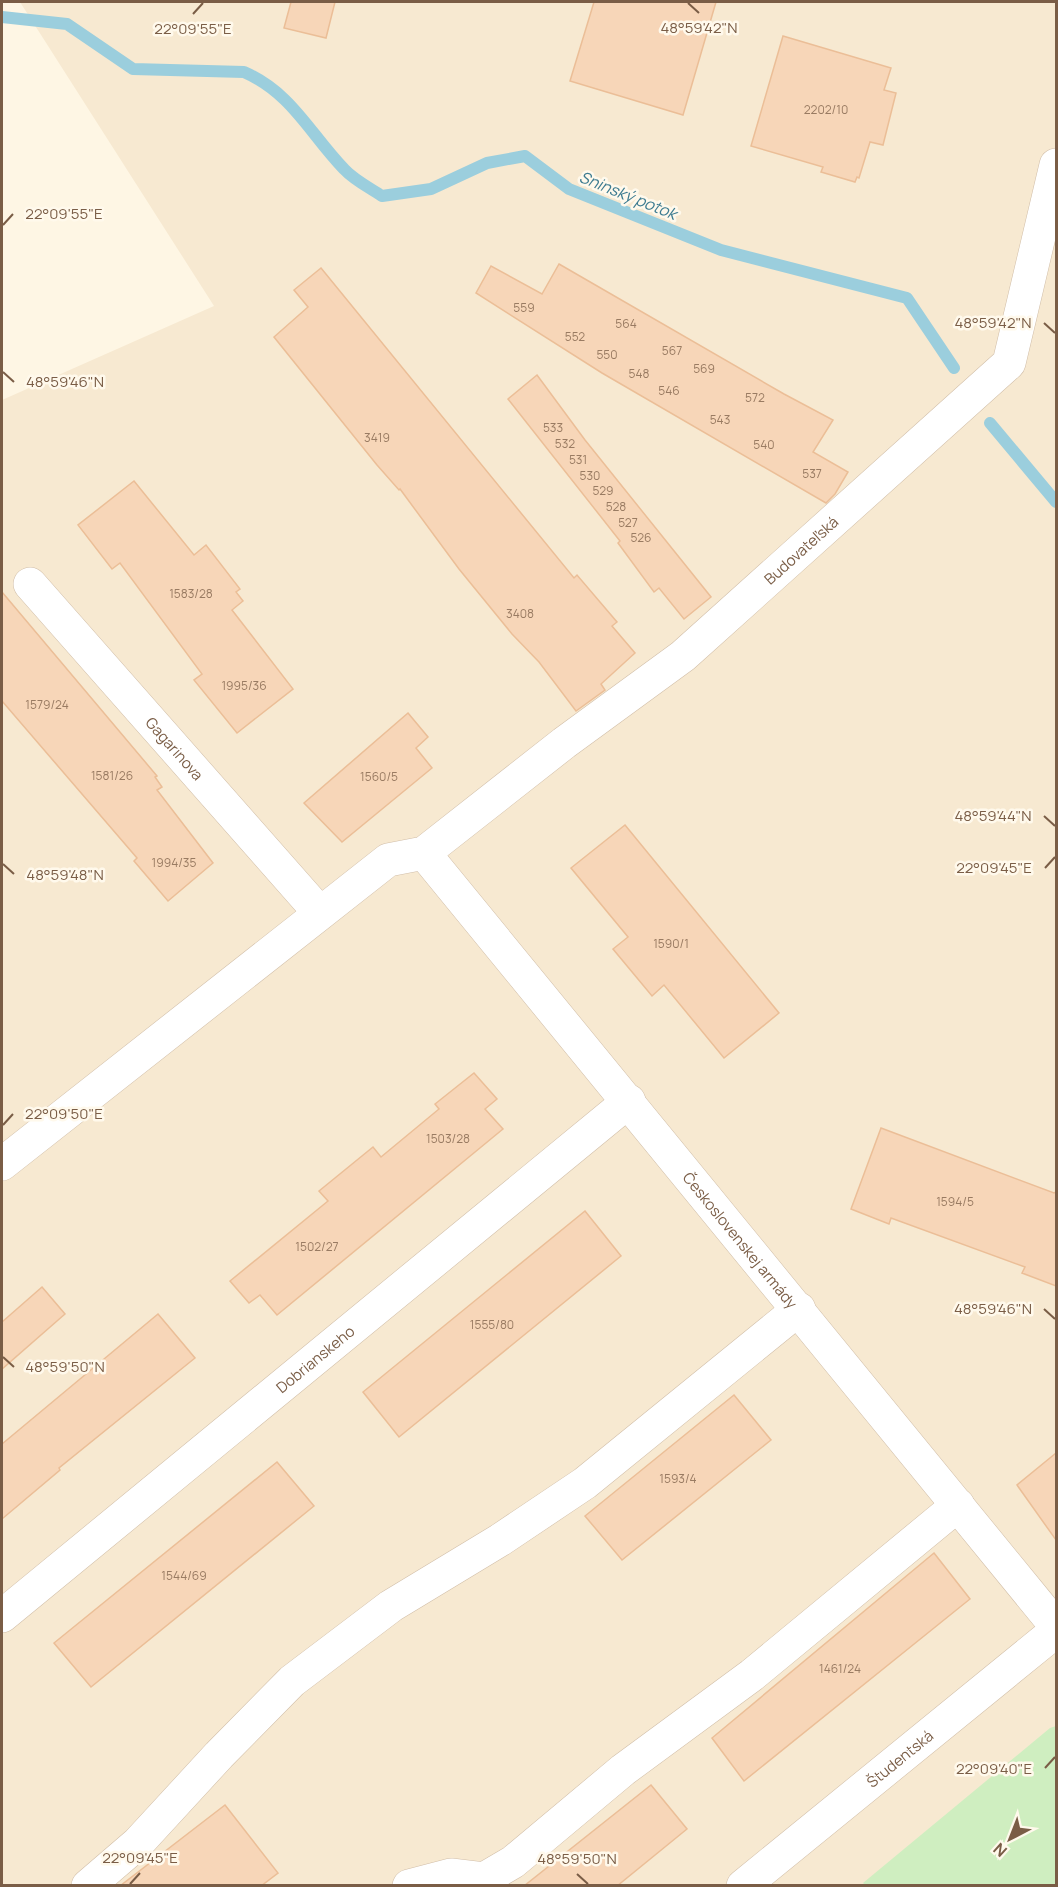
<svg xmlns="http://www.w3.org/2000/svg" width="1058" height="1887" font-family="Manrope,sans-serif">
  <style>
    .residential { fill: #f7e9d1 }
    .green { fill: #cfeec0 }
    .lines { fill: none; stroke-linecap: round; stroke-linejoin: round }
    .stream { stroke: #9bcedd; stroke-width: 12 }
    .building { fill: #f7d6b8; stroke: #ebbe97; stroke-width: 1.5 }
    .street-casing { stroke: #d1bea8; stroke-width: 34 }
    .street { stroke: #fff; stroke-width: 33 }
    .ticks { fill: none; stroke: #7a5d46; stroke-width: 2 }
    .labels { text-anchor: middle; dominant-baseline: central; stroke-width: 5; stroke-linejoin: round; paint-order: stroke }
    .number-label { font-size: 12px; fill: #997b62 }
    .street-label { font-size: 15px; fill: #7a5d46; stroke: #fff9ec }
    .water-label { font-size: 16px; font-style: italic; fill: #3d7b90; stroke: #fff9ec }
    .ticks-label { font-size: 15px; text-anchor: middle; fill: #7a5d46; stroke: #fff9ec; stroke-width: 5; stroke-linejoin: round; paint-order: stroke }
  </style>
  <rect width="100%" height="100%" fill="#fef6e4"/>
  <polygon class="residential" points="20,2 1056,2 1056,1885 2,1885 2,400 214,306"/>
  <polygon class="green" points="1056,1726 1056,1885 865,1885 863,1883 1050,1728"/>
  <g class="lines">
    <g class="stream">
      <path d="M2,17L67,24L133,69L244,72C292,93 310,134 344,169C354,180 370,188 382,196L431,189L487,163L525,156L569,189L721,250L907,298L954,368"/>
      <polyline points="990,423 1056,502"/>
    </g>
  </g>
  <g class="building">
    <polygon points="291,2 335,2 326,38 284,28"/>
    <polygon points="594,2 716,2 683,115 570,81"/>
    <polygon points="783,36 891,68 884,90 896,93 883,145 870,142 859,178 857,177 855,182 821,172 823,167 751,146"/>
    <polygon points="559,264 784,394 833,420 813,452 848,472 835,494 826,503 602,373 476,293 491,266 542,294"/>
    <polygon points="321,268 574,578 577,575 617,622 612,626 635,653 601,684 605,690 576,711 539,662 512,634 459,569 400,489 399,490 377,465 274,337 308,307 294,290"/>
    <polygon points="537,375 585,440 711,597 684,619 659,588 654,592 618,543 620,541 508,399"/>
    <polygon points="134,481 194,555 206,545 240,589 236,592 243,601 232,610 293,689 237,733 194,680 202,674 120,563 112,569 78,525"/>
    <polygon points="2,592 157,776 155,777 162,787 157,790 213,863 168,901 134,861 137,858 2,701"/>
    <polygon points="408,713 428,737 416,748 432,768 342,842 304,803"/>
    <polygon points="625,825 779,1013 724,1058 664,985 652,996 613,949 628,937 571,868"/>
    <polygon points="474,1073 497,1099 485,1109 503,1129 277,1315 260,1295 249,1303 230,1281 328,1201 319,1191 373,1147 381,1157 439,1109 435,1104"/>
    <polygon points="881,1128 1054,1193 1056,1192 1056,1286 1022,1273 1025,1267 891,1218 889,1224 851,1209"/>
    <polygon points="585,1211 621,1256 399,1437 363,1392"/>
    <polygon points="42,1287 65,1314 2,1369 2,1322"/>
    <polygon points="158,1314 195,1358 59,1468 60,1470 2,1519 2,1444"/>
    <polygon points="734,1395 771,1440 622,1560 585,1516"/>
    <polygon points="1056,1453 1056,1540 1017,1485"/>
    <polygon points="277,1462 314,1506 91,1687 54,1643"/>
    <polygon points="934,1553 970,1599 744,1781 712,1738"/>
    <polygon points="651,1785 687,1829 617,1886 524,1886"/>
    <polygon points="225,1805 278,1873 261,1886 120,1886"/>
  </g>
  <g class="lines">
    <g class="street-casing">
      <g id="street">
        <path id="s1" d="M30,584L319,912"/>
        <path id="s2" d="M424,853L1056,1626"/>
        <path id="s3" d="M2,1164L388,860L424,853L564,743L683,656L1009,363L1056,165"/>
        <path id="s4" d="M2,1616L629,1101"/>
        <polyline points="88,1886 138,1843 219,1755 292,1681 391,1606 500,1540 585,1483 799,1309"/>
        <polyline points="409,1886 451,1875 484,1879 513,1862 623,1770 752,1675 958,1505"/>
        <path id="s5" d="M743,1886L1056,1631"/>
      </g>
    </g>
    <use href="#street" class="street"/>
  </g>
  <path class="ticks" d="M688,3L699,13M193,14L203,3M3,225L13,214M1044,323L1055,333M3,372L14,382M1044,816L1055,826M3,864L14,874M1045,868L1055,857M3,1125L13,1114M1044,1309L1055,1319M3,1357L14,1367M1045,1768L1055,1757M577,1874L588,1884M130,1884L140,1873"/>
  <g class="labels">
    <g class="number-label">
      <text x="826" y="109">2202/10</text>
      <text x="524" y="307">559</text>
      <text x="626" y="323">564</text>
      <text x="575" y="336">552</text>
      <text x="672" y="350">567</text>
      <text x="607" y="354">550</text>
      <text x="704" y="368">569</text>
      <text x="639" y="373">548</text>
      <text x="669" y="390">546</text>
      <text x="755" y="397">572</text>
      <text x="720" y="419">543</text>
      <text x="553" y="427">533</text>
      <text x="377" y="437">3419</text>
      <text x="565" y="443">532</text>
      <text x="764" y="444">540</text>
      <text x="578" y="459">531</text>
      <text x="812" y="473">537</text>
      <text x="590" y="475">530</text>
      <text x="603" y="490">529</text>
      <text x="616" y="506">528</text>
      <text x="628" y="522">527</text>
      <text x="641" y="537">526</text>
      <text x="191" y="593">1583/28</text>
      <text x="520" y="613">3408</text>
      <text x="244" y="685">1995/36</text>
      <text x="47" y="704">1579/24</text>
      <text x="112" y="775">1581/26</text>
      <text x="379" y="776">1560/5</text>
      <text x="174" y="862">1994/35</text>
      <text x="671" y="943">1590/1</text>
      <text x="448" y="1138">1503/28</text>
      <text x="955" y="1201">1594/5</text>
      <text x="317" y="1246">1502/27</text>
      <text x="492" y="1324">1555/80</text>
      <text x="678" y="1478">1593/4</text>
      <text x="184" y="1575">1544/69</text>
      <text x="840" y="1668">1461/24</text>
    </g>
    <g class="street-label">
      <text stroke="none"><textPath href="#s3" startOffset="1012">Budovateľská</textPath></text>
      <text stroke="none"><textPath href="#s1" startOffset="219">Gagarinova</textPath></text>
      <text stroke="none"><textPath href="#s2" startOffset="500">Československej armády</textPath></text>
      <text stroke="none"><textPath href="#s4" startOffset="405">Dobrianskeho</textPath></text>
      <text stroke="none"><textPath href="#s5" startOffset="202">Študentská</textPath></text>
    </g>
    <g class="water-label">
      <text transform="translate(628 195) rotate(22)">Sninský potok</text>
    </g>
  </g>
  <g class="ticks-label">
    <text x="699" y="33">48°59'42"N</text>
    <text x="193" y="34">22°09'55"E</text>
    <text x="64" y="219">22°09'55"E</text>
    <text x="993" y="328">48°59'42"N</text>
    <text x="65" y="387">48°59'46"N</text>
    <text x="993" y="821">48°59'44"N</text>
    <text x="994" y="873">22°09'45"E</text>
    <text x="65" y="880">48°59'48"N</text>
    <text x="64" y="1119">22°09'50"E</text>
    <text x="993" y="1314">48°59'46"N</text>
    <text x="65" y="1372">48°59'50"N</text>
    <text x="994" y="1774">22°09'40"E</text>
    <text x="140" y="1863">22°09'45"E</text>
    <text x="577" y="1864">48°59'50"N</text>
  </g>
  <rect width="1058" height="1887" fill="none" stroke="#7a5d46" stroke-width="6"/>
  <g transform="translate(1010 1839) rotate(222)" stroke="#fff9ec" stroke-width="4.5" paint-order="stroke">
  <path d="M0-4.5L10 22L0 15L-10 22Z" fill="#7a5d46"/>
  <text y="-9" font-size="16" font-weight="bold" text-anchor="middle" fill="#7a5d46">N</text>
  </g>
</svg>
